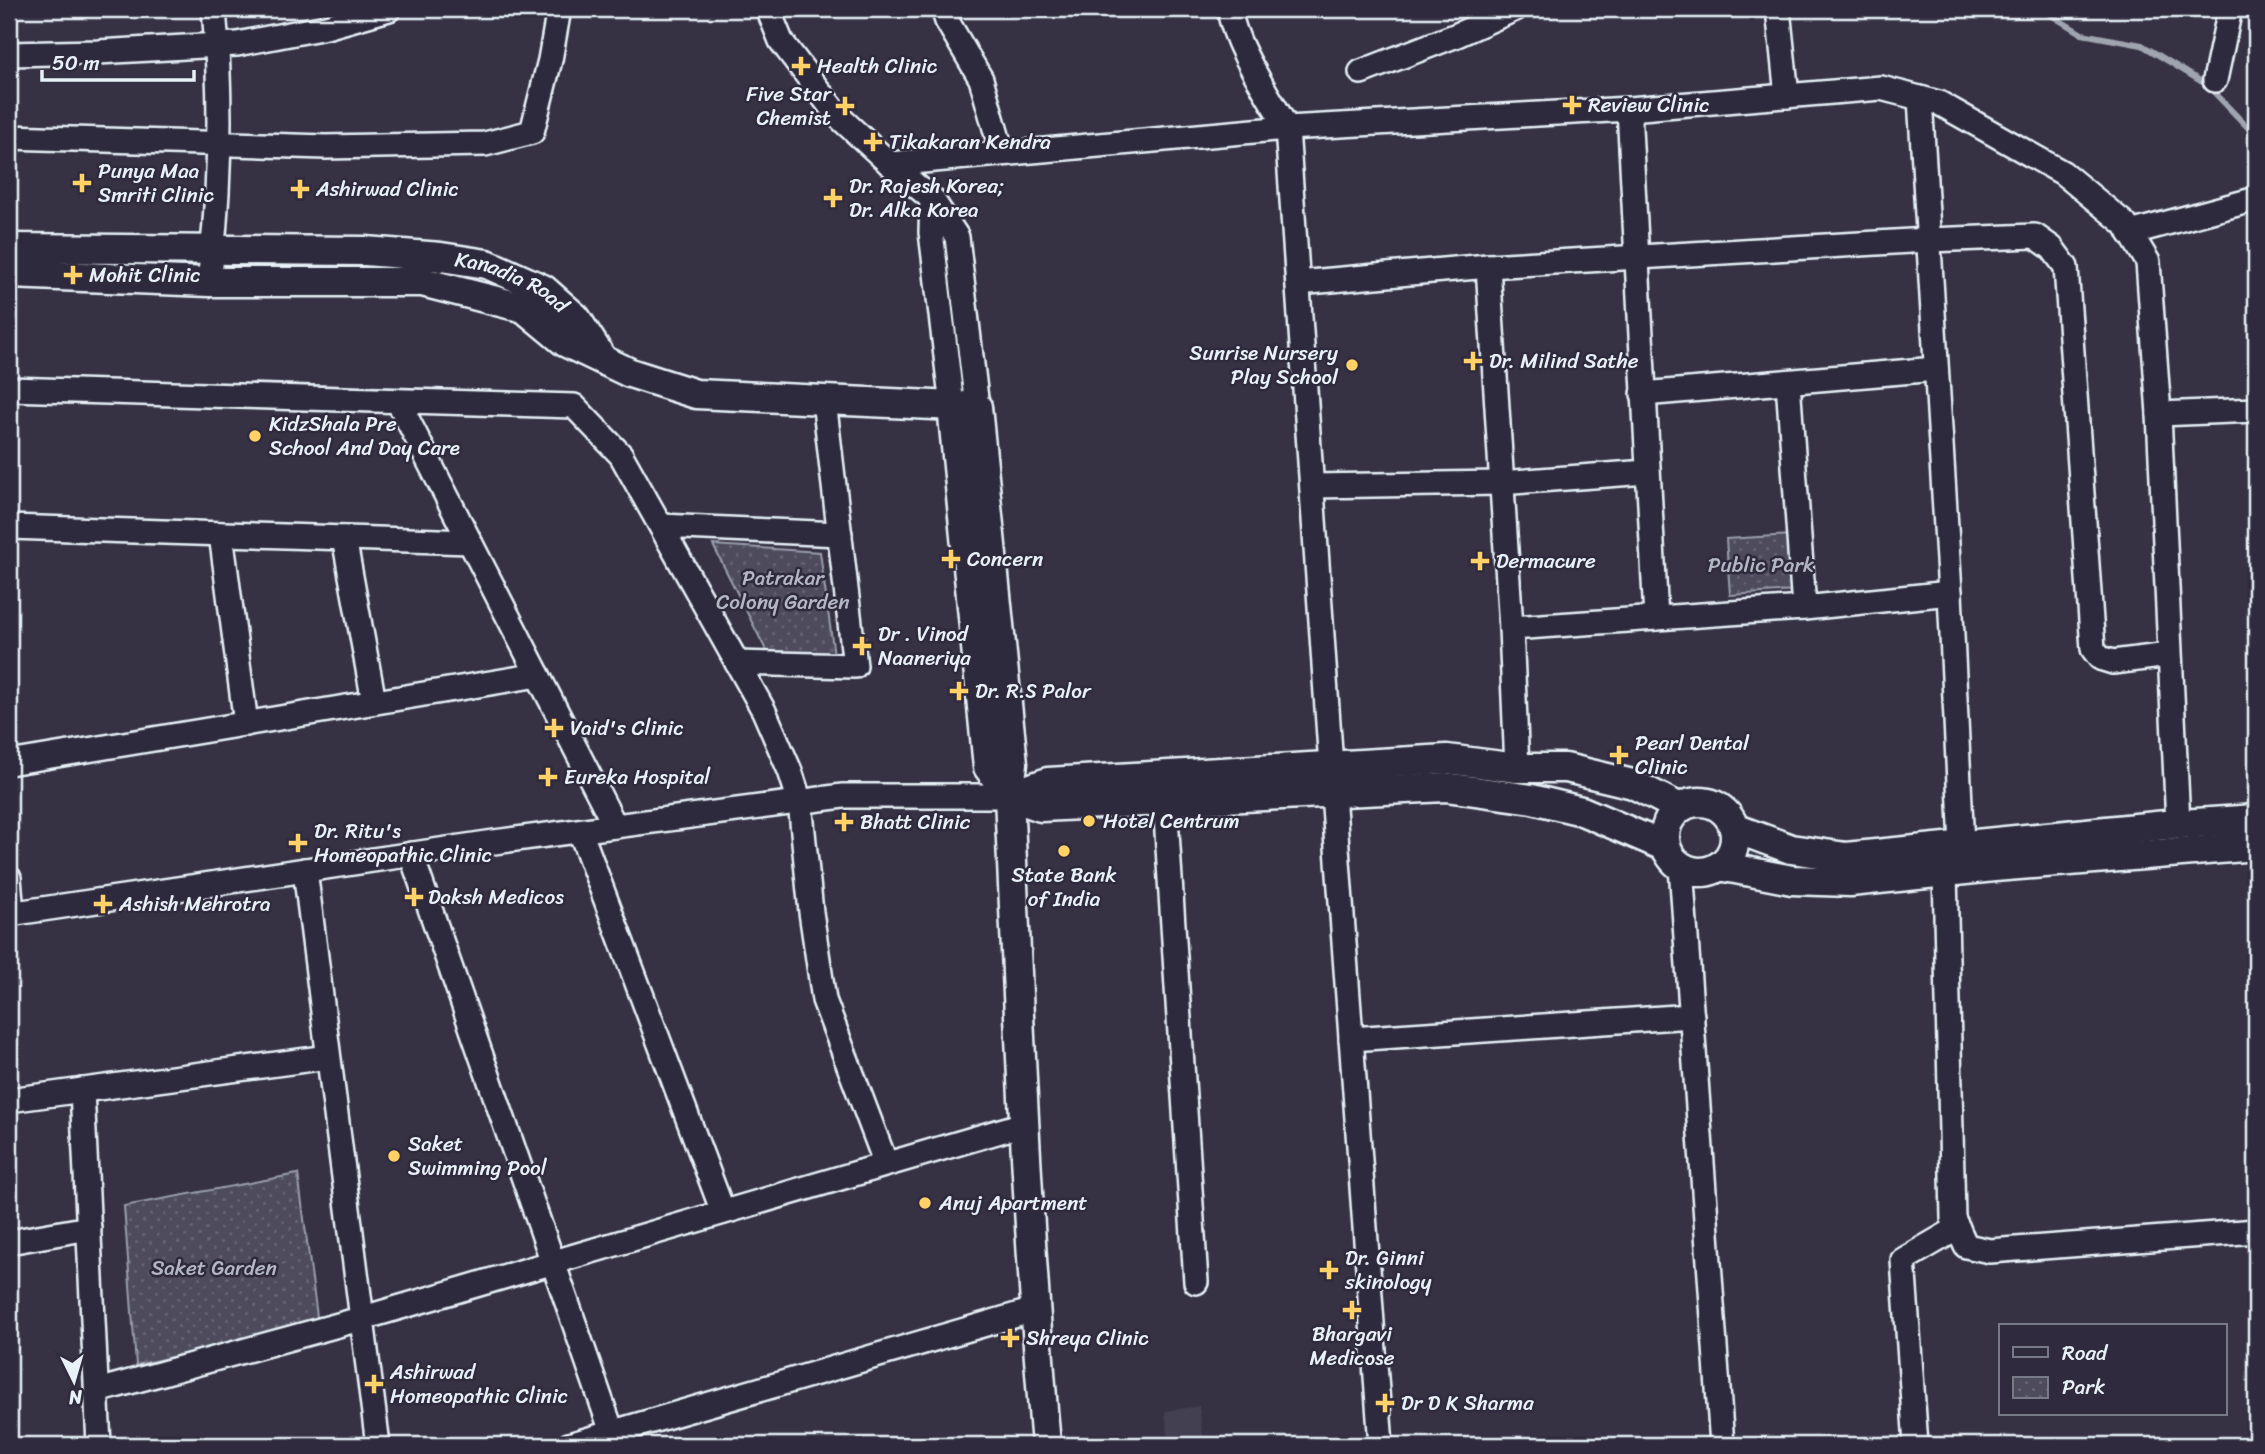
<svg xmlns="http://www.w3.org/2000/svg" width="2265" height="1454" font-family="Sriracha,sans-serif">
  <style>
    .built { fill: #433f51 }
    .park { fill: url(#park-dots); stroke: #9a9eaa; stroke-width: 2 }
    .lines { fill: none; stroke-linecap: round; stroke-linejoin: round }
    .stream { stroke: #a0a4af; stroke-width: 6 }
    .minor-casing { stroke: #e8f1f8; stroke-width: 28 }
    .major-casing { stroke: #e8f1f8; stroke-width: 33 }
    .minor { stroke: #2f2a3d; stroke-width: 23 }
    .major { stroke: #2f2a3d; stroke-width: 28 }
    .poi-dot { fill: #ffd166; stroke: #2f2a3d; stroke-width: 2.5 }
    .labels { text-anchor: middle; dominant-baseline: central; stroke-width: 5; stroke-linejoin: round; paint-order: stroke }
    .poi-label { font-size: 21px; fill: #e8f1f8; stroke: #2f2a3d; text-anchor: start }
    .street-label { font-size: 21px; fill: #e8f1f8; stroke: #2f2a3d }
    .park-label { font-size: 21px; fill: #b2b7c1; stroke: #2f2a3d }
  </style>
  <defs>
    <pattern id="park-dots" width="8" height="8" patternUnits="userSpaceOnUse" patternTransform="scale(1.75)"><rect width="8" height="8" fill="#4d4b5c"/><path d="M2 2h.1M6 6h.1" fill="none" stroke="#676574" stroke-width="1.8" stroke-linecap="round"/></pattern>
  </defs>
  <rect width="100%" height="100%" fill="#363244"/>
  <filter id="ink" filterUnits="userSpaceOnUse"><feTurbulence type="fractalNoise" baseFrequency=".0143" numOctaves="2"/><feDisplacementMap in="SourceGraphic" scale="14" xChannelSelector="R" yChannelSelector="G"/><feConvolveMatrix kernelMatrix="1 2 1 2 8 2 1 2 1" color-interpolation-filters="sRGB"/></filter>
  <g filter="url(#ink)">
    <polygon class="built" points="1199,1406 1204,1445 1169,1445 1165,1411"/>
    <g class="park">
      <polygon points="1792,535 1796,591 1730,595 1726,539"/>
      <polygon points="713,545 820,552 834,655 768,654"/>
      <polygon points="298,1174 318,1324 136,1365 124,1206"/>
    </g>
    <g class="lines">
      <polyline class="stream" points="2041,9 2082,34 2142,45 2207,85 2256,136"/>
      <g class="minor-casing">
        <g id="minor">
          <polyline points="768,9 781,41 838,116 890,164 932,199 957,237 977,407"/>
          <polyline points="943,9 947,21 981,79 1002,153"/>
          <path d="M1229,9C1235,47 1268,94 1287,128L1331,766"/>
          <polyline points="1778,9 1787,96"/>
          <polyline points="9,54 98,52 237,44 326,27 389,9"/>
          <polyline points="1361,72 1457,35 1515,9"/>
          <polyline points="2215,80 2230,9"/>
          <polyline points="1920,98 1950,593 1962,846"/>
          <polyline points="1629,109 1656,618"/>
          <polyline points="9,137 325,147 485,144 532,132 550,60 559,9"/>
          <polyline points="890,164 1287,128 1629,109 1881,88 1939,103 2063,173 2125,224 2148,262 2159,414 2178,824"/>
          <polyline points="932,199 931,232 952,406"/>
          <polyline points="2130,233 2256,199"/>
          <polyline points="1488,266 1511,628 1517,768"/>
          <path d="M209,282C220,193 222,99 214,9"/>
          <polyline points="1298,283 1488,266 1928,240 2035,236 2052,248 2066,267 2093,649 2100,658 2113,662 2169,655"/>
          <polyline points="1788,382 1804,608"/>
          <polyline points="9,389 574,406 621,455 764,711 790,771 800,802 811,912 824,1000 886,1164"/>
          <polyline points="1643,394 1936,369"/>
          <polyline points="398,401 615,826"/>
          <polyline points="2159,414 2256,410"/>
          <polyline points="1312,486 1500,483 1647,472"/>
          <polyline points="661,526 840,534"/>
          <polyline points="9,527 470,542"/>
          <polyline points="221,534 246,724"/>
          <polyline points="344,538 374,702"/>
          <polyline points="1511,628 1804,608 1950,593"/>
          <polyline points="737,663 855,666 824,400"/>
          <polyline points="9,763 538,675"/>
          <polyline points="1333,793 1381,1445"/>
          <polyline points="1165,801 1196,1282"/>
          <polyline points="580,831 723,1212"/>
          <polyline points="411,854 612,1432"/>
          <polyline points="1681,867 1722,1445"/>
          <polyline points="305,870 378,1445"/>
          <polyline points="1945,872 1953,1218 1966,1246 1990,1251 2256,1231"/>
          <polyline points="9,878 12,913"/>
          <polyline points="9,914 494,842 843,796 1009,796"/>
          <polyline points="1351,1039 1692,1016"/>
          <polyline points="82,1090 99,1445"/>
          <polyline points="9,1100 328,1057"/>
          <polyline points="9,1242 89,1228"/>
          <polyline points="97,1391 360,1319 1024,1124"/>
          <polyline points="569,1445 1034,1310"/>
          <polyline points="1916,1445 1903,1260 1958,1228"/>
        </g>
      </g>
      <g class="major-casing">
        <g id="major">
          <path id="s1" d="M9,248L365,251L441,257L487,264L543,289L576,318L603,360"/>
          <path d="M9,274L209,282H422L524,308L565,342L630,373L696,394L977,407L1013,763L1009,796C1019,1013 1027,1229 1046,1445"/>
          <polyline points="952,406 988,767 1009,796 1041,807 1446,787 1532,799 1582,811 1666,847"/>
          <polyline points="1009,796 1048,782 1447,759 1517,768 1566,768 1633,784 1680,808"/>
          <circle cx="1700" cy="837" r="35"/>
          <polyline points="1734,828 1791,849 1846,857 2166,825 2256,819"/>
          <polyline points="1720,866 1792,880 1850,882 1994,867 2256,846"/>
        </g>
      </g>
      <use href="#minor" class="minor"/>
      <use href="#major" class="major"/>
    </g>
  </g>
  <g class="poi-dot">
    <path d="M797.5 55.5h7v7h7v7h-7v7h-7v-7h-7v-7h7z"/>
    <path d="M1568.5 94.5h7v7h7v7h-7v7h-7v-7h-7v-7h7z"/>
    <path d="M841.5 95.5h7v7h7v7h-7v7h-7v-7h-7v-7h7z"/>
    <path d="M869.5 131.5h7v7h7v7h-7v7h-7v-7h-7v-7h7z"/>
    <path d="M78.5 172.5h7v7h7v7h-7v7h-7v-7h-7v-7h7z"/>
    <path d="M296.5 178.5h7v7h7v7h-7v7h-7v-7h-7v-7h7z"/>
    <path d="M829.5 187.5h7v7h7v7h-7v7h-7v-7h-7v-7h7z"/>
    <path d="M69.5 264.5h7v7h7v7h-7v7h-7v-7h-7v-7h7z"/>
    <path d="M1469.5 350.5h7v7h7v7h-7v7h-7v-7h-7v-7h7z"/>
    <circle cx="1352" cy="365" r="7"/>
    <circle cx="255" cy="436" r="7"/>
    <path d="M947.5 548.5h7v7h7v7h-7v7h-7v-7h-7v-7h7z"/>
    <path d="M1476.5 550.5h7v7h7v7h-7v7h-7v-7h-7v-7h7z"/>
    <path d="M858.5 635.5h7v7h7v7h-7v7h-7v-7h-7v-7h7z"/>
    <path d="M955.5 680.5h7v7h7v7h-7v7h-7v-7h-7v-7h7z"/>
    <path d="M550.5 717.5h7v7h7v7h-7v7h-7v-7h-7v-7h7z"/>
    <path d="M1615.5 744.5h7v7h7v7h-7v7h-7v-7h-7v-7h7z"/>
    <path d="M544.5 766.5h7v7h7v7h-7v7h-7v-7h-7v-7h7z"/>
    <circle cx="1089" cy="821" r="7"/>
    <path d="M840.5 811.5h7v7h7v7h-7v7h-7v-7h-7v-7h7z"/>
    <path d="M294.5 832.5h7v7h7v7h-7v7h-7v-7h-7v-7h7z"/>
    <circle cx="1064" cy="851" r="7"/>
    <path d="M410.5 886.5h7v7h7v7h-7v7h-7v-7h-7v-7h7z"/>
    <path d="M99.5 893.5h7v7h7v7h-7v7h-7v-7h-7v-7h7z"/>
    <circle cx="394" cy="1156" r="7"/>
    <circle cx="925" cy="1203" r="7"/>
    <path d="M1325.5 1259.5h7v7h7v7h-7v7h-7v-7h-7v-7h7z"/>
    <path d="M1348.5 1299.5h7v7h7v7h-7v7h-7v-7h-7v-7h7z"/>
    <path d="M1006.5 1327.5h7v7h7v7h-7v7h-7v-7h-7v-7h7z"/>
    <path d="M370.5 1373.5h7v7h7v7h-7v7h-7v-7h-7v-7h7z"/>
    <path d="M1381.5 1392.5h7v7h7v7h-7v7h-7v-7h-7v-7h7z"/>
  </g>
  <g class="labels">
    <g class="poi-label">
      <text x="817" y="66">Health Clinic</text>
      <text x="831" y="94" text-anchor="end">Five Star<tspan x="831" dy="24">Chemist</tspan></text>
      <text x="1588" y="105">Review Clinic</text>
      <text x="889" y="142">Tikakaran Kendra</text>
      <text x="98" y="171">Punya Maa<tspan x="98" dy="24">Smriti Clinic</tspan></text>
      <text x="849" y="186">Dr. Rajesh Korea;<tspan x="849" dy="24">Dr. Alka Korea</tspan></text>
      <text x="316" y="189">Ashirwad Clinic</text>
      <text x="89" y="275">Mohit Clinic</text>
      <text x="1338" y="353" text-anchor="end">Sunrise Nursery<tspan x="1338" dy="24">Play School</tspan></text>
      <text x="1489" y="361">Dr. Milind Sathe</text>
      <text x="269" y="424">KidzShala Pre<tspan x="269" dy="24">School And Day Care</tspan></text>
      <text x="967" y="559">Concern</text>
      <text x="1496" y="561">Dermacure</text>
      <text x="878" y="634">Dr . Vinod<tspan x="878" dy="24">Naaneriya</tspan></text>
      <text x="975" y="691">Dr. R.S Palor</text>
      <text x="570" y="728">Vaid's Clinic</text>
      <text x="1635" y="743">Pearl Dental<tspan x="1635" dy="24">Clinic</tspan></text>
      <text x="564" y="777">Eureka Hospital</text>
      <text x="1103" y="821">Hotel Centrum</text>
      <text x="860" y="822">Bhatt Clinic</text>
      <text x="314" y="831">Dr. Ritu's<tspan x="314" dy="24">Homeopathic Clinic</tspan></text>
      <text x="1064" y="875" text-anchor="middle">State Bank<tspan x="1064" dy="24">of India</tspan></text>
      <text x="428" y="897">Daksh Medicos</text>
      <text x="119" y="904">Ashish Mehrotra</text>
      <text x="408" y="1144">Saket<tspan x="408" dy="24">Swimming Pool</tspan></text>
      <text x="939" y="1203">Anuj Apartment</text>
      <text x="1345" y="1258">Dr. Ginni<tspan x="1345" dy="24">skinology</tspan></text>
      <text x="1352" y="1334" text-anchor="middle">Bhargavi<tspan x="1352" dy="24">Medicose</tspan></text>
      <text x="1026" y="1338">Shreya Clinic</text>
      <text x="390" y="1372">Ashirwad<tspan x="390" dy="24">Homeopathic Clinic</tspan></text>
      <text x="1401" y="1403">Dr D K Sharma</text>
    </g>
    <g class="street-label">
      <text stroke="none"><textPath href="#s1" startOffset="508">Kanadia Road</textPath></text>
    </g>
    <g class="park-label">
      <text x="1761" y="565">Public Park</text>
      <text x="783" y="578">Patrakar<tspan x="783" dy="24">Colony Garden</tspan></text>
      <text x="214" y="1268">Saket Garden</text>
    </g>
  </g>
  <rect width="2265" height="1454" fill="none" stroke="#2f2a3d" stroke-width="35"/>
  <rect x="18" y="18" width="2230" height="1419" fill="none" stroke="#e8f1f8" stroke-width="2.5" filter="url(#ink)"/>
  <rect x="1999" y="1324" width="228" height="91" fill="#2f2a3d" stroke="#797a88" stroke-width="2"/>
  <rect x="2013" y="1347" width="35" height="10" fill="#2f2a3d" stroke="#797a88" stroke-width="2"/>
  <text x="2062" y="1360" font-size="21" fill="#e8f1f8">Road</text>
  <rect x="2013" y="1377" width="35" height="21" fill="url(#park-dots)" stroke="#797a88" stroke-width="2"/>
  <text x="2062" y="1394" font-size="21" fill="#e8f1f8">Park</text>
  <g transform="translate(74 1381) rotate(175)" stroke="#2f2a3d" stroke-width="5" paint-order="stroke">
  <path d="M0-5L12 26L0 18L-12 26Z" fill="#e8f1f8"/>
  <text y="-10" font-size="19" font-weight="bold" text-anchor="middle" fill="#e8f1f8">N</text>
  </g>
  <path d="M42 70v10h152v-10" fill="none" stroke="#e8f1f8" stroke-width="3.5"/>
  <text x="52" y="70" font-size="21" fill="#e8f1f8" stroke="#2f2a3d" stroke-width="5" paint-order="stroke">50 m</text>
</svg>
